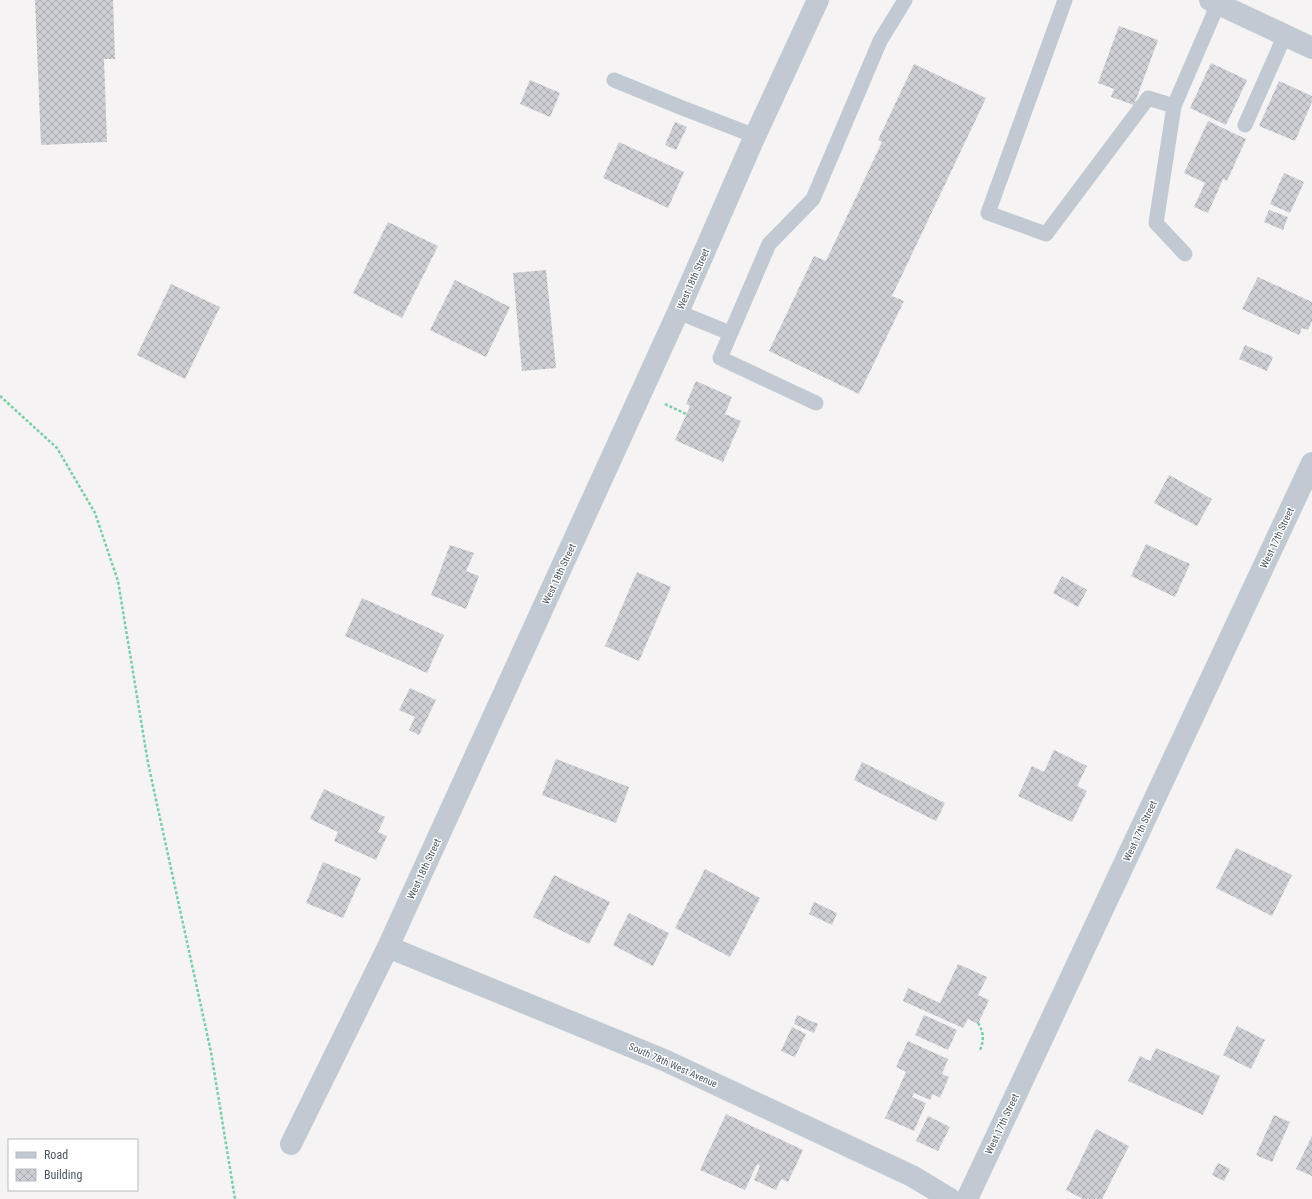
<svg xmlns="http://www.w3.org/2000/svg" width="1312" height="1199" font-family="'Roboto Condensed',sans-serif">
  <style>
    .building { fill: url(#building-cross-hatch) }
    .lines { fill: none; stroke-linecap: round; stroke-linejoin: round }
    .path { stroke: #7ad0a6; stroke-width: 2.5; stroke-dasharray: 3 2; stroke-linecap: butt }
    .lane { stroke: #c1cad2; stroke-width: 15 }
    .street { stroke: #c1cad2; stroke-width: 22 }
    .labels { text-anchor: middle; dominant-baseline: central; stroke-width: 3; stroke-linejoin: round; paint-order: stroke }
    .street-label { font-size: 10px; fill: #4a5661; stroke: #fff }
  </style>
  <defs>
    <pattern id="building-cross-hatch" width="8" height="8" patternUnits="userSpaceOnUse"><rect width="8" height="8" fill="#cdcfd5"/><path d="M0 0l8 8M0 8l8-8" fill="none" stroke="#a8abb0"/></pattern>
  </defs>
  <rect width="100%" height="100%" fill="#f5f3f3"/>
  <g class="building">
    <polygon points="35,0 113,0 115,59 104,59 107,142 41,145"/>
    <polygon points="1119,26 1158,40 1134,105 1111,97 1114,89 1098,83"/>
    <polygon points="1211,63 1247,80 1226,125 1190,108"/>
    <polygon points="914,64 986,98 892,296 904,301 859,394 769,351 814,256 826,261 882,142 878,140"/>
    <polygon points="530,80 560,93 550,117 520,104"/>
    <polygon points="1279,81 1312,96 1312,102 1295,141 1259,126"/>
    <polygon points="1208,121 1246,139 1227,181 1223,179 1208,213 1194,207 1205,183 1184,173"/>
    <polygon points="675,122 687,127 676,150 665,145"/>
    <polygon points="619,142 684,172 668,208 603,178"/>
    <polygon points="1284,173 1304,182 1290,213 1270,204"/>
    <polygon points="1269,210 1288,217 1283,230 1264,222"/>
    <polygon points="388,222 438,246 402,318 353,293"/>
    <polygon points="546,270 556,368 522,371 513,273"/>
    <polygon points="1258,277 1312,302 1312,321 1308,330 1302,328 1299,335 1242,309"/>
    <polygon points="455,280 510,307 486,357 430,330"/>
    <polygon points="171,284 220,307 185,379 137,355"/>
    <polygon points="1245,345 1273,357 1267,371 1239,359"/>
    <polygon points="696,381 732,397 725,414 741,421 723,462 675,440 690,406 686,404"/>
    <polygon points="1169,475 1212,499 1197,526 1154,503"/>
    <polygon points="1146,544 1190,564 1175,597 1131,576"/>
    <polygon points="450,545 474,553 466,571 479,576 466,609 431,595"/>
    <polygon points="637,572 671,587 639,661 605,646"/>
    <polygon points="1062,576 1087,590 1078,607 1053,593"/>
    <polygon points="362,598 444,635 427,673 345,636"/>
    <polygon points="410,688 436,700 419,735 409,730 415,717 399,710"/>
    <polygon points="1054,750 1087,766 1077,786 1087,791 1072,822 1018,796 1032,766 1044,772"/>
    <polygon points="556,759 629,787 616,823 542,795"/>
    <polygon points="862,762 945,803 936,821 854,780"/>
    <polygon points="324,789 385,817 378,832 387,836 376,860 334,841 338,832 310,819"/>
    <polygon points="1236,848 1292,875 1272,916 1216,888"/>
    <polygon points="323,862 361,878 343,918 306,903"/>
    <polygon points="705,869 760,898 730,957 675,928"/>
    <polygon points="554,875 610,902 589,944 533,917"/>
    <polygon points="814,902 837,913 832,925 809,914"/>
    <polygon points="629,913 669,933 653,966 613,945"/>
    <polygon points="958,964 987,977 978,995 989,1000 978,1024 968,1019 963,1028 903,1001 908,988 940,1003"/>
    <polygon points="797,1015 818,1024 814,1033 794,1024"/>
    <polygon points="924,1015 957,1030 948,1050 915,1035"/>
    <polygon points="1237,1026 1265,1040 1251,1069 1223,1055"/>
    <polygon points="792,1027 806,1034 795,1057 781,1051"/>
    <polygon points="908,1041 948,1059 942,1074 949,1077 940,1098 933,1094 930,1100 914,1093 912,1097 926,1103 914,1131 885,1118 906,1072 896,1067"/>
    <polygon points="1156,1048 1220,1076 1203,1115 1128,1081 1140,1056 1150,1061"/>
    <polygon points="726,1114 803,1150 788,1182 781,1179 776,1190 754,1180 760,1166 757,1164 745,1190 700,1170"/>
    <polygon points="1274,1115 1290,1122 1272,1162 1256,1155"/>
    <polygon points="928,1116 950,1127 938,1151 916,1141"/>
    <polygon points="1096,1129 1129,1146 1102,1199 1083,1199 1066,1190"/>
    <polygon points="1312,1136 1312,1176 1296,1169"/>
    <polygon points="1218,1163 1230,1169 1224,1181 1212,1175"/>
  </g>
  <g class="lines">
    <g class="path">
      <polyline points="0,396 57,448 95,513 118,581 148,763 211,1052 235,1199"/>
      <polyline points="665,404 686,414"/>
      <path d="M978,1023C984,1032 984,1041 980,1050"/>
    </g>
    <g class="lane">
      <polyline points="1065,0 988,213 1046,234 1148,98 1174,106"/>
      <polyline points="614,80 680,107 755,136"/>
      <polyline points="1245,125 1285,35"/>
      <polyline points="1185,254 1156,223 1174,106 1218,4"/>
      <polyline points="678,312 730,333"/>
      <polyline points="816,403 720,358 769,244 813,199 880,41 905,0"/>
    </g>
    <g class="street">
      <polyline points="1210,0 1312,48"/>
      <polyline points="388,947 664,1060 912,1176 950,1199"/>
      <polyline points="291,1144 388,947 678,312 755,136 818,0"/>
      <polyline points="967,1199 1312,463"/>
    </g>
  </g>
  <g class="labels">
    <g class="street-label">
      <text transform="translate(693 279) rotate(-66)">West 18th Street</text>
      <text transform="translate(1277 538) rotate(-65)">West 17th Street</text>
      <text transform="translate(559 574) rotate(-65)">West 18th Street</text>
      <text transform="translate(1140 831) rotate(-65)">West 17th Street</text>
      <text transform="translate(424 869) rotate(-65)">West 18th Street</text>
      <text transform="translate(673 1065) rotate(24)">South 78th West Avenue</text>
      <text transform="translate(1002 1124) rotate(-65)">West 17th Street</text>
    </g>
  </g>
  <rect x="8" y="1139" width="130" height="52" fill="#ffffff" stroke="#b7bbc0"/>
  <rect x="16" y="1152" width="20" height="6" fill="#c1cad2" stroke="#b7bbc0"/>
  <text x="44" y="1159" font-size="12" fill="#4a5661">Road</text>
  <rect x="16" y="1169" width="20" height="12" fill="url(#building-cross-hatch)" stroke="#b7bbc0"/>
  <text x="44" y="1179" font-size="12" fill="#4a5661">Building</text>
</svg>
